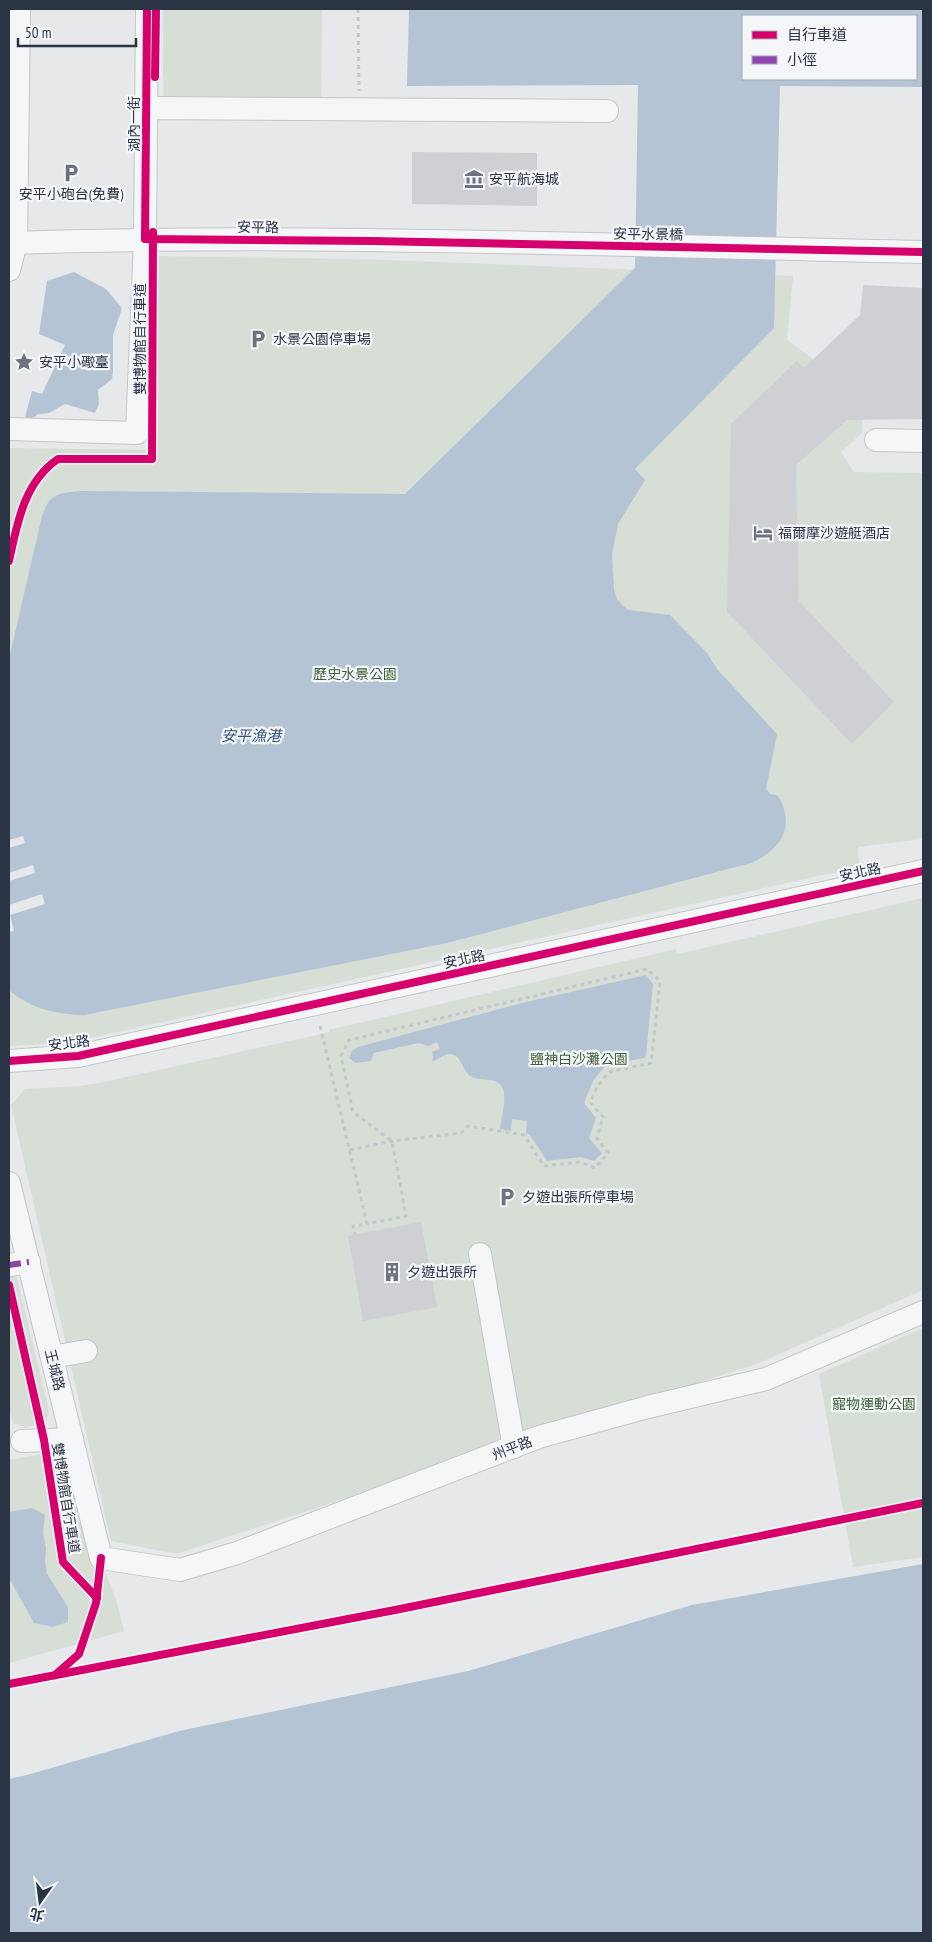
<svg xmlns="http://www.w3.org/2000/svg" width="932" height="1942" font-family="'PT Sans Narrow','Noto Sans TC',sans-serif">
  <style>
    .green { fill: #d6ded6 }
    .water { fill: #b4c4d5; fill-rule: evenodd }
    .pier { fill: #e6e8ea }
    .building { fill: #ced0d3 }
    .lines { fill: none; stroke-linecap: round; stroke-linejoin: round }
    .minor-casing { stroke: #c4c6c8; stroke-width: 24 }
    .path { stroke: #c5c6ca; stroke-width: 3; stroke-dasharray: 4 4; stroke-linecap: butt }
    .minor { stroke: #f5f6f7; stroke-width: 22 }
    .quiet { stroke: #8e44ad; stroke-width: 6; stroke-dasharray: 12 6; stroke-linecap: butt }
    .cycleway-casing { stroke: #f4f6f9; stroke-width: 11 }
    .cycleway { stroke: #d6006c; stroke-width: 8 }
    .labels { text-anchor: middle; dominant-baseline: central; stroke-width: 4.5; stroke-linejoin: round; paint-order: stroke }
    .street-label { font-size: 14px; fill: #2b3445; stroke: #f4f6f9 }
    .poi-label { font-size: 14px; fill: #2b3445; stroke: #f4f6f9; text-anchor: start }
    .park-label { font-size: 14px; fill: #3f6138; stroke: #f4f6f9 }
    .water-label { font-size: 15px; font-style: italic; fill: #34527a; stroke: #f4f6f9 }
  </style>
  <rect width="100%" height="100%" fill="#e6e8ea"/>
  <g class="green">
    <polygon points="163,9 322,9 321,101 163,99"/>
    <polygon points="156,256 361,259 793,276 787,340 814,360 862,410 862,433 841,452 854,472 923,473 923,839 858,847 859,867 68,1043 9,1046 9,448 156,450 155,419"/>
    <polygon points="923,898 923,1290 759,1363 176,1554 111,1541 11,1105 25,1089 81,1086 104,1082 330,1032 329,1030 676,949 677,954"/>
    <polygon points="9,1245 49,1411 46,1422 24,1428 13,1423 9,1409"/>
    <polygon points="923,1328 923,1557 853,1567 819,1374"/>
    <polygon points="59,1451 116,1600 124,1631 9,1663 9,1460"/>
  </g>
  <g class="water">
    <path d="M409,9H923V87L780,86L774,328L635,469L645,480L618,524L612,554L614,589L617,599L623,606L629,610L670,615L707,653L717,669L777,734L766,789L770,794L777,795C781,799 782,804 784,809C792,835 774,853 751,863L447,943L84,1015C55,1014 31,1009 9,990V659L42,516C50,493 58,493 81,491L405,494L635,268L638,85L407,86ZM743,16H916V79H743Z"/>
    <polygon points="74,272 106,289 122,308 113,335 113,372 112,379 98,390 99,404 95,413 65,404 49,413 38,414 32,419 25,417 32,391 42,394 65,345 39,334 47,281"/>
    <path d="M646,975L653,984L646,1055L644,1058L606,1065L593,1081L584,1103L596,1118L589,1138L602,1153L594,1161L581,1157L547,1161L530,1135L526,1133L527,1121L512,1119L511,1131L500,1129C501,1117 508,1098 502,1087C496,1076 480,1082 470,1076C462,1070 462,1054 449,1054C444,1054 437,1060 432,1062L433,1057L432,1052L440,1049L437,1042L429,1046L418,1043L374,1053L371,1061L356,1063L349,1058L352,1051L358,1047L522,1003Z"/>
    <polygon points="32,1508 45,1515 43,1533 46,1548 45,1562 47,1574 68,1607 68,1622 53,1627 34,1623 9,1578 9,1512"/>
    <polygon points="923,1564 923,1933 9,1933 9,1779 27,1775 179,1731 468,1671 692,1605"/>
  </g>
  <g class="pier">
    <polygon points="23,836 25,843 9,848 9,840"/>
    <polygon points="33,865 35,873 9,881 9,873"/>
    <polygon points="42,894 45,904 10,915 14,931 9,932 9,905"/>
  </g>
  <g class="building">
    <polygon points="412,152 537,153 537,206 412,204"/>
    <polygon points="863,285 923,288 923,419 847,420 796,465 799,601 894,702 852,744 727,612 731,424 797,361 804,368 860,315"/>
    <polygon points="421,1222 437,1307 363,1321 348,1236"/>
  </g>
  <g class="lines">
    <g class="minor-casing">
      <g id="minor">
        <polyline points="147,109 155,108 607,111"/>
        <path d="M16,243C318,233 621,246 923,252"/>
        <polyline points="9,270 16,243 19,9"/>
        <polyline points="9,429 137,433 145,239 147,9"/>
        <polyline points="876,440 923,441"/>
        <polyline points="9,1061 78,1056 923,871"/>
        <polyline points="9,1183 101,1558 180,1570 237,1553 539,1437 648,1407 766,1379 923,1312"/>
        <polyline points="480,1254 514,1447"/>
        <polyline points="9,1265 29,1262"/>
        <polyline points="52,1357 86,1351"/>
        <polyline points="22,1441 72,1439"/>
      </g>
    </g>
    <g class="path">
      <polyline points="358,9 359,91"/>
      <polyline points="320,1026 367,1224 353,1226 355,1235"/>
      <polyline points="350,1150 392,1141 461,1133 468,1126 524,1135 544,1166 580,1162 595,1168 608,1153 597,1138 603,1117 590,1102 598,1085 609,1072 651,1063 660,981 647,969 349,1040 341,1056 353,1112 392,1141 406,1216 367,1224"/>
    </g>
    <use href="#minor" class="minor"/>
    <polyline class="quiet" points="9,1265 29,1262"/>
    <g class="cycleway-casing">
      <g id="cycleway">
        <polyline points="147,9 145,239 372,241 923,252"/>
        <polyline points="155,77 156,9"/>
        <path d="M9,561C17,524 24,482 58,459H152L153,232"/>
        <polyline points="9,1061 78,1056 923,871"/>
        <polyline points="9,1285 44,1440 63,1562 97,1598"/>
        <polyline points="55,1675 79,1654 96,1603 101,1558"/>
        <polyline points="9,1684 395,1610 923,1503"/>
      </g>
    </g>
    <use href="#cycleway" class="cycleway"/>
  </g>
  <defs>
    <g id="parking-bare" transform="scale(1.5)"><path d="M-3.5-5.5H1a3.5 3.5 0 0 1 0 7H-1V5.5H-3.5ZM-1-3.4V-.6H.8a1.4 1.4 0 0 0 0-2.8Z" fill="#6c737f" stroke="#f4f6f9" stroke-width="2.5" paint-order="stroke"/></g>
    <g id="museum-bare" transform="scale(1.5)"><path d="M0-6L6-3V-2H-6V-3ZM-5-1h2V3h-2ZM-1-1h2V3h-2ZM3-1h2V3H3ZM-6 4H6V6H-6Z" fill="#6c737f" stroke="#f4f6f9" stroke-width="2.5" paint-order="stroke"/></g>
    <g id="sight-bare" transform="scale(1.5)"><path d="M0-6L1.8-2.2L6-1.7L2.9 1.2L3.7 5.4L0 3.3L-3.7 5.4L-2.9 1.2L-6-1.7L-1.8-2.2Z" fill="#6c737f" stroke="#f4f6f9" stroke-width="2.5" paint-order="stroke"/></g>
    <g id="hotel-bare" transform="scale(1.5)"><path d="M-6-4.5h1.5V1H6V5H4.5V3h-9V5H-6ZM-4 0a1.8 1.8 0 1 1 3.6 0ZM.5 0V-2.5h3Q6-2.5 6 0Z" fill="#6c737f" stroke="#f4f6f9" stroke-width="2.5" paint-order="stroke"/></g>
    <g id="building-bare" transform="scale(1.5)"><path d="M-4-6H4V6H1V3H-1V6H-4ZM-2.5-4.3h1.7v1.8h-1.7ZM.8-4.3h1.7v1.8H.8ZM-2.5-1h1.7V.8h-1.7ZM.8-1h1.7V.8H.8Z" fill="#6c737f" stroke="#f4f6f9" stroke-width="2.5" paint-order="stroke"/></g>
  </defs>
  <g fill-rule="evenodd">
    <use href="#parking-bare" x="71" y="173"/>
    <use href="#museum-bare" x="474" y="179"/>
    <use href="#parking-bare" x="258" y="339"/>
    <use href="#sight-bare" x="24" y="362"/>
    <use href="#hotel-bare" x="763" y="533"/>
    <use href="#parking-bare" x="507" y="1197"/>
    <use href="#building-bare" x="392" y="1272"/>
  </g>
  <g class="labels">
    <g class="street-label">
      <text transform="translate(134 124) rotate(-90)">湖內一街</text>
      <text transform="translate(258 227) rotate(1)">安平路</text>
      <text transform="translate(648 234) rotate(1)">安平水景橋</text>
      <text transform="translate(140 339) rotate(-90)">雙博物館自行車道</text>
      <text transform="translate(860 872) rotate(-12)">安北路</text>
      <text transform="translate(464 959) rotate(-12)">安北路</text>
      <text transform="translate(69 1043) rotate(-7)">安北路</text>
      <text transform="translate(55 1370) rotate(76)">王城路</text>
      <text transform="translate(512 1448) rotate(-21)">州平路</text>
      <text transform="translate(66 1498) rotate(81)">雙博物館自行車道</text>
    </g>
    <g class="poi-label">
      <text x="489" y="179">安平航海城</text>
      <text x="71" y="194" text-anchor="middle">安平小砲台(免費)</text>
      <text x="273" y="339">水景公園停車場</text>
      <text x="39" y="362">安平小礮臺</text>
      <text x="778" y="533">福爾摩沙遊艇酒店</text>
      <text x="522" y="1197">夕遊出張所停車場</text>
      <text x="407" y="1272">夕遊出張所</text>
    </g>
    <g class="park-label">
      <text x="355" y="674">歷史水景公園</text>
      <text x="579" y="1059">鹽神白沙灘公園</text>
      <text x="874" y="1404">寵物運動公園</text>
    </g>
    <g class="water-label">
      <text x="251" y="735">安平漁港</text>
    </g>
  </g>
  <rect width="932" height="1942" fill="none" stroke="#2b3445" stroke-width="20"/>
  <rect x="742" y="15" width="175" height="65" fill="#f4f6f9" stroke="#a4a8b1"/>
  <rect x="752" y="31" width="25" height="8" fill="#d6006c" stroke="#a4a8b1"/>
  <text x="787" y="40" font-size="15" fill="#2b3445">自行車道</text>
  <rect x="752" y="56" width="25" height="8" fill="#8e44ad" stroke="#a4a8b1"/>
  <text x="787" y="65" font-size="15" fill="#2b3445">小徑</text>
  <g transform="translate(40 1902) rotate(194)" stroke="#f4f6f9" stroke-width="4" paint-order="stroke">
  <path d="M0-4L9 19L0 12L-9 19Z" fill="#2b3445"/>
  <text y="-8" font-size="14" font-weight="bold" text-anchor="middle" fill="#2b3445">北</text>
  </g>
  <path d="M18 38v8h118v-8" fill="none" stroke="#2b3445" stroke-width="2.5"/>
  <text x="25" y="38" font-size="15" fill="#2b3445" stroke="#f4f6f9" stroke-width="4" paint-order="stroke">50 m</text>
</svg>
